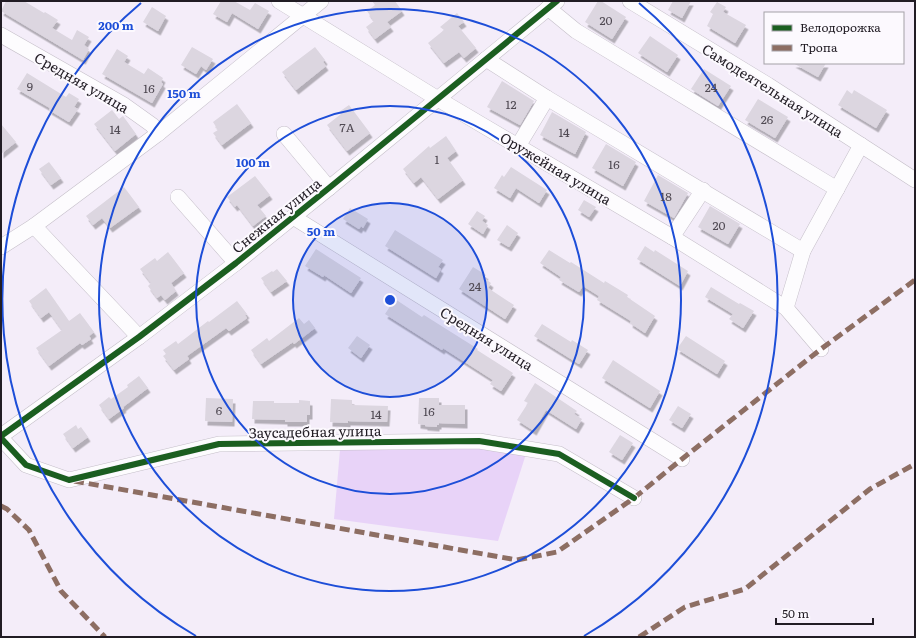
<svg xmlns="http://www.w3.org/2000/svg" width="916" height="638" font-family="Literata,serif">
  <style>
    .green { fill: #e8d3f8 }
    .building { fill: #dcd6e0; filter: url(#shadow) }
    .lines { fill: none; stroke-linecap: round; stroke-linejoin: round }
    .minor-casing { stroke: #c5bfc9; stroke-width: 16 }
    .minor { stroke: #fdfcfe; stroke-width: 15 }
    .quiet { stroke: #8d6e63; stroke-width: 5; stroke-dasharray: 10 5; stroke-linecap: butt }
    .cycleway-casing { stroke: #fcf9fe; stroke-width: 8 }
    .cycleway { stroke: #1b5e20; stroke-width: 6 }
    .ring { fill: none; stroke: #1d4ed8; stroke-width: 2 }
    .labels { text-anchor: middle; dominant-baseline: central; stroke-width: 4; stroke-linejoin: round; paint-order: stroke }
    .number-label { font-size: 12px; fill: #504a53 }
    .street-label { font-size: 14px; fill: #211c24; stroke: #fcf9fe }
    .centre { fill: #1d4ed8; stroke: #fcf9fe; stroke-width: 2 }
    .ring-label { font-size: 12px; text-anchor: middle; font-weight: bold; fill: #1d4ed8; stroke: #fcf9fe; stroke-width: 4; stroke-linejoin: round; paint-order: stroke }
  </style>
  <defs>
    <filter id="shadow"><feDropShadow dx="2.5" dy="4.5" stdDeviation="0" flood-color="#0004"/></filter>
  </defs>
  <rect width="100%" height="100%" fill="#f4edf9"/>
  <polygon class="green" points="478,448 526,454 498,541 334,519 340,450"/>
  <g class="building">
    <polygon points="6,1 24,1 44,13 45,12 58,20 52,28 72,40 77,30 89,37 84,45 89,49 83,60 1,11"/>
    <polygon points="221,1 234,1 250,10 255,3 269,11 258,29 232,13 227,22 213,14"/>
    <polygon points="372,1 395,1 402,11 387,22 391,27 375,39 366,27 374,21 367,11 375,5"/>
    <polygon points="598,1 601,1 626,17 612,39 585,22"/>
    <polygon points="673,1 691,1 682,18 668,10"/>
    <polygon points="717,2 726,7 723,12 746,25 735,43 707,26 713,14 710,12"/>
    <polygon points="152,7 166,16 158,31 143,22"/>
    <polygon points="457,13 464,22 458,26 476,48 464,58 459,52 444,63 428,43 444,30 440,27"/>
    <polygon points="650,36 678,55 667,72 638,53"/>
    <polygon points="192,47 213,59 206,70 201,66 196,74 181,65"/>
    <polygon points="315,47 325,60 323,62 326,66 296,90 282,72"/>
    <polygon points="117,49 128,56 124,62 144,74 148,68 163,78 161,82 163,84 152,103 102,74"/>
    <polygon points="793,63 826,63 818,77"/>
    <polygon points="704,69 731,86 718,106 691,89"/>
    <polygon points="27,73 66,97 69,93 79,99 74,107 78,109 69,122 49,110 50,108 17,89"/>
    <polygon points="502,81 534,101 520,125 487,107"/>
    <polygon points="847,90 852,94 854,90 887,110 876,128 838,105"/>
    <polygon points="758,99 788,117 775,138 745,120"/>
    <polygon points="237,104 251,123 222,145 213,133 218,130 213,122"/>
    <polygon points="349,105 370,133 347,151 327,125 341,114 339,112"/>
    <polygon points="112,110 119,119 123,116 136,134 115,151 94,124"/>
    <polygon points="552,112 586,132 575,154 540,135"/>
    <polygon points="1,124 16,142 1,154"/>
    <polygon points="446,136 456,151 447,158 463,180 438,199 421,177 414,183 403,169 429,146 430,148"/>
    <polygon points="606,144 636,162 623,186 592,168"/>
    <polygon points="49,162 61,178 51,185 39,169"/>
    <polygon points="511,167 547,190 539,203 516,188 510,198 494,188 502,175 504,177"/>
    <polygon points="658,175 688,193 674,218 644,201"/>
    <polygon points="255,176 270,195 257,205 266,216 253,226 237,205 235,207 227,197"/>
    <polygon points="124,187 139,207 110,228 102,218 93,225 86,216"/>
    <polygon points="584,200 596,207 589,217 578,210"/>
    <polygon points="710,206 740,224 728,244 698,227"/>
    <polygon points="350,208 368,219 363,228 361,226 359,229 343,219"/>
    <polygon points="477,211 485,216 482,221 488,225 483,234 468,224"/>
    <polygon points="507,225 518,233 509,247 497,240"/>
    <polygon points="395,230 443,260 438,267 441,269 436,278 385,246"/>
    <polygon points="645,246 654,252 655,250 688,271 680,286 637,259"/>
    <polygon points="316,249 361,278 351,293 324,275 323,277 305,266"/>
    <polygon points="549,250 570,263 571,262 604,283 605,281 628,295 627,297 655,316 645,333 630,323 631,321 597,300 599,296 583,286 579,292 559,280 561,277 540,263"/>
    <polygon points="168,252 184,273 171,283 176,291 165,300 161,295 157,298 148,286 151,283 140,269 155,258 157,261"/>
    <polygon points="473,267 486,275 484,278 491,283 488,288 514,305 505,319 459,289"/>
    <polygon points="277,269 287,281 271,292 261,278 272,271 273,272"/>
    <polygon points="711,287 739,304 740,303 754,311 743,328 729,319 733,314 705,297"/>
    <polygon points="46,288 69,321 80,313 94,332 89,336 91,339 82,345 80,343 49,366 36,348 62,330 49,312 41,318 29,301"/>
    <polygon points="395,299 422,317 424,315 478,349 477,350 513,373 501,391 490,384 493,380 443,348 442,350 385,314"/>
    <polygon points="237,301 247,314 245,315 247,318 229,331 226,328 187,356 189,359 174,370 163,356 166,354 163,350 176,341 178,344 208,321 209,322"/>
    <polygon points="299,318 304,324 309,320 315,328 294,344 293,342 261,364 251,350 267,338 269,341"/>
    <polygon points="542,324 571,342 572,340 588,350 579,364 534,336"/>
    <polygon points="357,336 370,345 361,358 348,348"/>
    <polygon points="686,336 725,361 717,374 677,349"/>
    <polygon points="613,360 660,391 650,408 602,378"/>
    <polygon points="139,376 148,388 123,407 124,408 109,419 99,405 109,397 111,399 128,387 127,385"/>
    <polygon points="535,383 577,411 574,414 582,419 576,429 546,410 534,431 517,420 528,403 524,401"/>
    <polygon points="206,398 233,399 232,422 205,421"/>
    <polygon points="419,398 439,398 439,405 465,405 465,424 439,423 439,425 437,425 437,427 425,426 425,425 418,424"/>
    <polygon points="331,399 352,400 352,405 388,406 387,422 348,421 348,423 330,422"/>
    <polygon points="299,400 310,401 310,415 307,415 307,422 285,422 285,420 252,419 253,401 274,401 274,403 299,403"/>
    <polygon points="678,406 691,414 682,428 669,420"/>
    <polygon points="76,425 78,429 81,427 88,437 73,448 63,434"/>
    <polygon points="620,435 633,443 622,460 609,452"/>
  </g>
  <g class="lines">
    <g class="minor-casing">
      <g id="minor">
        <polyline points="279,1 438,99 672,237 786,308 821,349"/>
        <polyline points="630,1 768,85 915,180"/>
        <polyline points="548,8 576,31 837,189"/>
        <polyline points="1,35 124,105 152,125 159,133"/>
        <polyline points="486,59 547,98 803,251"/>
        <polyline points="284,134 329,188"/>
        <polyline points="518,146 547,98"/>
        <polyline points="178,197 236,263"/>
        <polyline points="293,217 682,459"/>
        <polyline points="672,237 703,190"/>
        <polyline points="1,247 34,226"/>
        <polyline points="786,308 803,251 861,145"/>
        <polyline points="139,337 34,226 159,133 321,1"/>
        <polyline points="1,436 139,337 236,263 329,188 557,1"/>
        <polyline points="1,438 26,465 69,480 219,444 479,441 559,454 634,498"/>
      </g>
    </g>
    <use href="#minor" class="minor"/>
    <g class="quiet">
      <polyline points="74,481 517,560 557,552 634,498 682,459 821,349 915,280"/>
      <polyline points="1,506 7,509 29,530 61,591 105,637"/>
      <polyline points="639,637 685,607 745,589 870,489 915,464"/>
    </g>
    <g class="cycleway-casing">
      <g id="cycleway">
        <polyline points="1,436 139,337 236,263 329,188 557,1"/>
        <polyline points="1,438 26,465 69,480 219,444 479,441 559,454 634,498"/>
      </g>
    </g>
    <use href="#cycleway" class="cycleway"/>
  </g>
  <circle cx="390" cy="300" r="97" fill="#1d4ed8" fill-opacity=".12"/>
  <g class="ring">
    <circle cx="390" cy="300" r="97"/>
    <circle cx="390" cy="300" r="194"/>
    <circle cx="390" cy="300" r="291"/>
    <path d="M196 636A388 388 0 0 1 141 3M639 3A388 388 0 0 1 584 636"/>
  </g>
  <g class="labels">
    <g class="number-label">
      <text x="606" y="20">20</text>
      <text x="30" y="86">9</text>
      <text x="711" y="87">24</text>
      <text x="149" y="88">16</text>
      <text x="511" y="104">12</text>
      <text x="767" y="119">26</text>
      <text x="347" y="127">7А</text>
      <text x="115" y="129">14</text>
      <text x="564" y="132">14</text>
      <text x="437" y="159">1</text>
      <text x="614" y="164">16</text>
      <text x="666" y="196">18</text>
      <text x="719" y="225">20</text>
      <text x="475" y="286">24</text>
      <text x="219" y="410">6</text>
      <text x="429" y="411">16</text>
      <text x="376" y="414">14</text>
    </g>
    <g class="street-label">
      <text transform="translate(82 82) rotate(30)">Средняя улица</text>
      <text transform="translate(773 90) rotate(32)">Самодеятельная улица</text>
      <text transform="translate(556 168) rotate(31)">Оружейная улица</text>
      <text transform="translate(276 215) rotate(-39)">Снежная улица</text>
      <text transform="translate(487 338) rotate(32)">Средняя улица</text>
      <text transform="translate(315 431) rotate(-1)">Заусадебная улица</text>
    </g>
  </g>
  <circle cx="390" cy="300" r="6" class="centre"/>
  <g class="ring-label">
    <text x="116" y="30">200 m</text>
    <text x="184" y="98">150 m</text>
    <text x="253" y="167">100 m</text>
    <text x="321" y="236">50 m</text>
  </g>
  <rect width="916" height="638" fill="none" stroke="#211c24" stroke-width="4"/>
  <rect x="764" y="12" width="140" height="52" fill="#fcf9fe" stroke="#a4a1a7"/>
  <rect x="772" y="25" width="20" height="6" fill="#1b5e20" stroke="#a4a1a7"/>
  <text x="800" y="32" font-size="12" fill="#211c24">Велодорожка</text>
  <rect x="772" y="45" width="20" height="6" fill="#8d6e63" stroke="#a4a1a7"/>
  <text x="800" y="52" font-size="12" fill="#211c24">Тропа</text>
  <path d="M776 618v6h97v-6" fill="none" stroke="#211c24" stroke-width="2"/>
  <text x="782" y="618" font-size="12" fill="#211c24" stroke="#fcf9fe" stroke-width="3" paint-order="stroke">50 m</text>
</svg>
